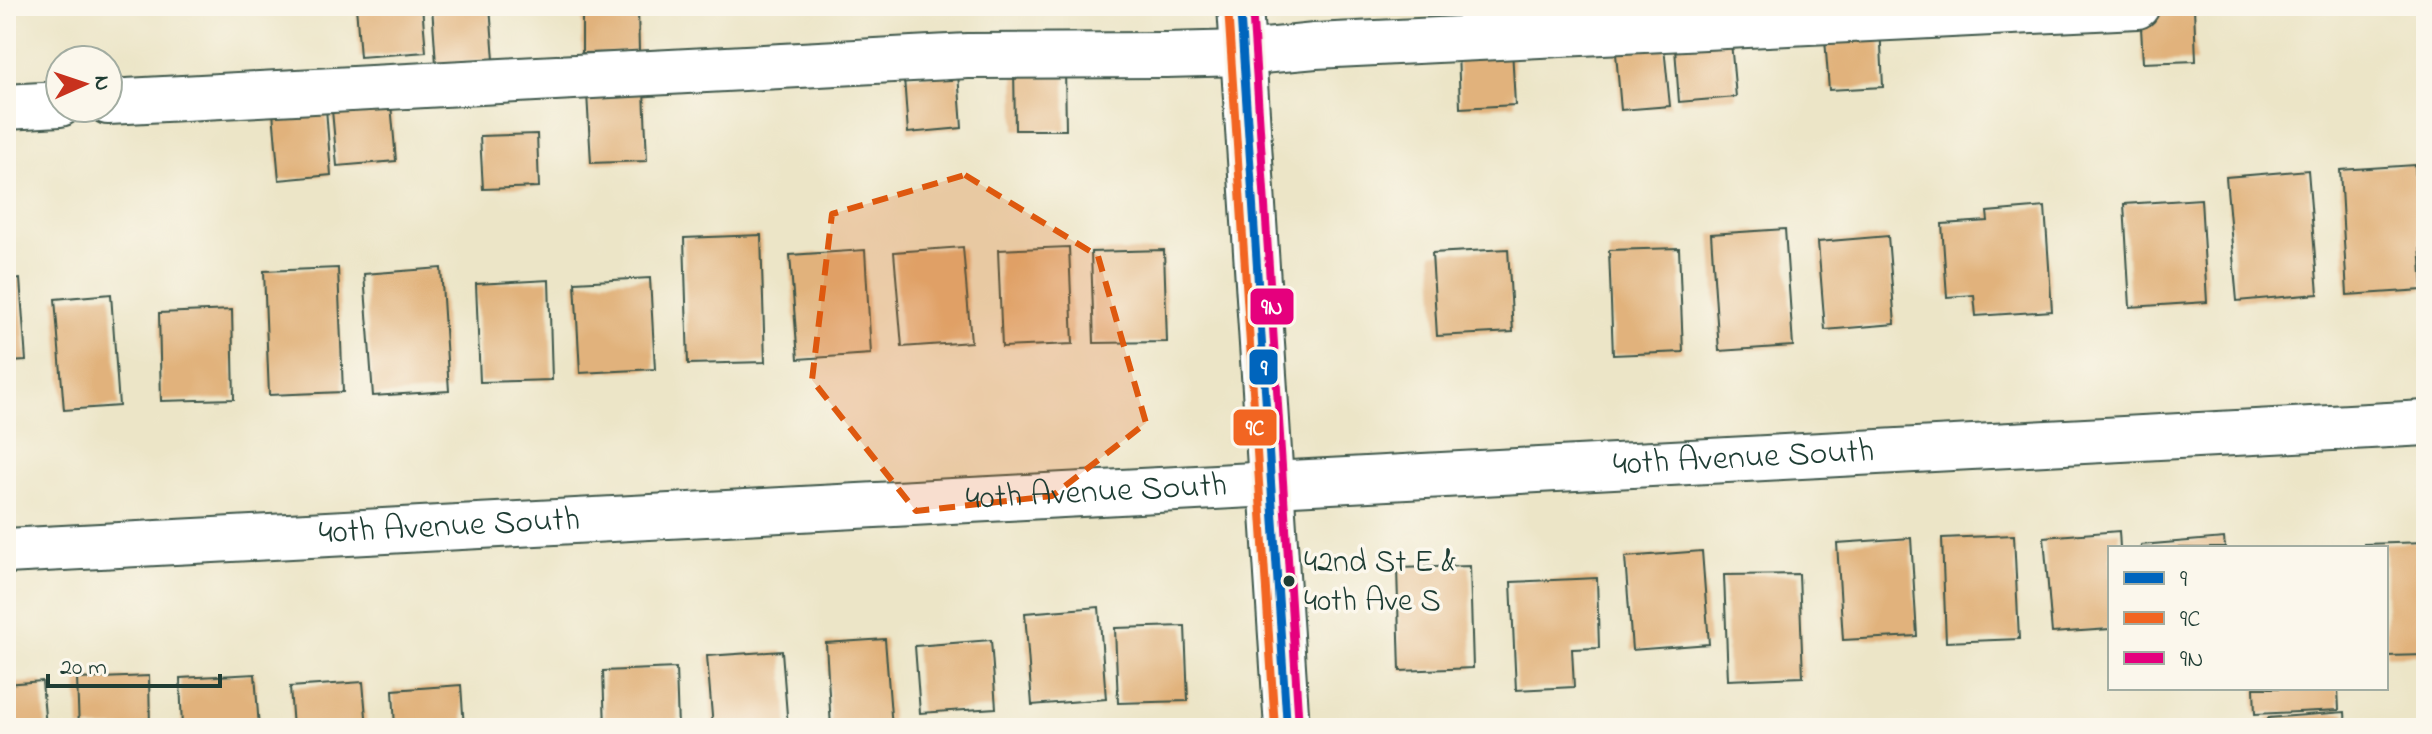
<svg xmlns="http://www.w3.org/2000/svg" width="2432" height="734" font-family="'Indie Flower',sans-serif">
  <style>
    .building { fill: #e1b27c }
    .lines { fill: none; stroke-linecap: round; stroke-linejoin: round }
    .minor-casing { stroke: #3e564a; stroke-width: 48 }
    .minor { stroke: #fff; stroke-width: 44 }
    .bus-1-casing { stroke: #fbf7ec; stroke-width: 14 }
    .bus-2-casing { stroke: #fbf7ec; stroke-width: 14 }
    .bus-3-casing { stroke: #fbf7ec; stroke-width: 14 }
    .bus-1 { stroke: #0065bd; stroke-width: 8 }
    .bus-2 { stroke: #f26522; stroke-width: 8 }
    .bus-3 { stroke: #e5007d; stroke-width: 8 }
    .marked { fill: #de580e; fill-opacity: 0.2; stroke: #de580e; stroke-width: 6; stroke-dasharray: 16 10; stroke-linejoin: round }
    .bus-dot { fill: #1f3d34; stroke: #fbf7ec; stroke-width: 3 }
    .labels { text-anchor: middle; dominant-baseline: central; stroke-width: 7; stroke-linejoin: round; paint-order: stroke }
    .bus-label { font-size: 32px; fill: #1f3d34; stroke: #fbf7ec; text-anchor: start }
    .street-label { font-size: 34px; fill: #1f3d34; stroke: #fbf7ec }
    .line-badge { stroke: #fbf7ec; stroke-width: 3 }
    .badge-label { font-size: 22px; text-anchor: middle; font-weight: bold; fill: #fff }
  </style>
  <rect width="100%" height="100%" fill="#fbf7ec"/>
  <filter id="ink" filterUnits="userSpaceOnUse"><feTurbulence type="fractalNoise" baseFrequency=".0125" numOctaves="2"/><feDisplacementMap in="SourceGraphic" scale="16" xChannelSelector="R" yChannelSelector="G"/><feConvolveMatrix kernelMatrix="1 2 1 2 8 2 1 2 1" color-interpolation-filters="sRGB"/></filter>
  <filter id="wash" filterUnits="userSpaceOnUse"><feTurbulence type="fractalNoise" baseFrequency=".006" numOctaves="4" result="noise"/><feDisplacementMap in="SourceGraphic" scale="32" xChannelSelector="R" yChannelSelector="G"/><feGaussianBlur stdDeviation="1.8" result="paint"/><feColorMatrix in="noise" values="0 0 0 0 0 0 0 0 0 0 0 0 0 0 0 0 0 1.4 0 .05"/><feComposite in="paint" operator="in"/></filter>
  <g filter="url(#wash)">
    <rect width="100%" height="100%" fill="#ece5c7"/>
    <g id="blocks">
      <g class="building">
        <polygon points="356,6 422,6 426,52 360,57"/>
        <polygon points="432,6 490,6 494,60 436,64"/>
        <polygon points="2194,7 2196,61 2143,63 2140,9"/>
        <polygon points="638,8 639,52 582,53 582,10"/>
        <polygon points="1880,24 1883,87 1829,90 1824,26"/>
        <polygon points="1730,31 1736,97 1679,102 1674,35"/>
        <polygon points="1663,37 1670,106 1621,110 1615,42"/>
        <polygon points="1512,48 1515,105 1460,108 1458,50"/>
        <polygon points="1065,67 1066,130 1015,130 1014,68"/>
        <polygon points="958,73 962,128 908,133 904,77"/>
        <polygon points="644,90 647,161 591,163 587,93"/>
        <polygon points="391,104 396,161 337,166 332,110"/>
        <polygon points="326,108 331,175 279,180 273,112"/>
        <polygon points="6,124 12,124 15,179 6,179"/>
        <polygon points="537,134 539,187 483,189 480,136"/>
        <polygon points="2415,165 2423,290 2347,295 2340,170"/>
        <polygon points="2308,170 2318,294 2237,301 2226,177"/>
        <polygon points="2201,199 2207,302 2130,307 2124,204"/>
        <polygon points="2045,207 2052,311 1976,316 1974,295 1947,297 1942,224 1988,221 1987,212"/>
        <polygon points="1785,229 1793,346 1719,351 1711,234"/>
        <polygon points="761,235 765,362 688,364 684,238"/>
        <polygon points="1888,236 1895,324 1825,330 1818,242"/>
        <polygon points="963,247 971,342 902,347 894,252"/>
        <polygon points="1069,247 1073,344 1002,347 998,250"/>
        <polygon points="1679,248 1683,352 1613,355 1609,250"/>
        <polygon points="1508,249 1513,332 1437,336 1432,253"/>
        <polygon points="865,250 871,354 798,359 790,255"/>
        <polygon points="1164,250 1167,342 1094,343 1091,252"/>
        <polygon points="338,268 343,392 269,395 264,271"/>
        <polygon points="441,268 449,391 373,396 364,274"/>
        <polygon points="650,278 655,369 580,373 575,282"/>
        <polygon points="20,279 26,361 10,362 14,411 6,411 6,280"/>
        <polygon points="549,280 552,380 480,382 476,284"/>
        <polygon points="111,294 119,406 64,410 55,299"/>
        <polygon points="232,310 234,399 161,401 159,313"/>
        <polygon points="2119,531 2120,548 2110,548 2110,629 2052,633 2044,537"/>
        <polygon points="2014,535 2019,639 1946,642 1942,538"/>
        <polygon points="1911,538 1917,636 1843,640 1837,543"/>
        <polygon points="2224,538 2225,548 2141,548 2141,545"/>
        <polygon points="2426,542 2426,655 2386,656 2386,548 2364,548 2364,544"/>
        <polygon points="1702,551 1709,644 1632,650 1625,557"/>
        <polygon points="1470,566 1473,668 1400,671 1397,568"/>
        <polygon points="1799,574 1803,677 1728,680 1724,575"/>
        <polygon points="1597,578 1599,648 1572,649 1574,687 1516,690 1511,582"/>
        <polygon points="1099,607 1106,699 1032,705 1025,613"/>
        <polygon points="1185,626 1188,701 1118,703 1115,628"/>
        <polygon points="885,639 892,728 831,728 826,643"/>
        <polygon points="991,640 996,708 920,713 915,646"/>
        <polygon points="782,651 788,728 713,728 707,656"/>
        <polygon points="676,668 678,728 605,728 603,671"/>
        <polygon points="255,674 259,728 182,728 180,678"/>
        <polygon points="149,676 150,728 79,728 77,679"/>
        <polygon points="42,681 46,728 6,728 6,684"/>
        <polygon points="363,682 367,728 293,728 290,687"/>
        <polygon points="461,685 464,728 395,728 393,690"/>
        <polygon points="2254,688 2338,688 2339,710 2255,714"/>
        <polygon points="2345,712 2346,728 2269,728 2268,718"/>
      </g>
    </g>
  </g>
  <g filter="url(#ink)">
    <use href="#blocks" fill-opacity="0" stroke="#3e564a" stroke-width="2"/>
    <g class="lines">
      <g class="minor-casing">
        <g id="minor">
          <polyline points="1240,6 1287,728"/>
          <polyline points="108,102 968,56 1166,55 1243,53 1315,46 2137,6"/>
          <polyline points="6,107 60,104"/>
          <path id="s1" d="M6,551L2426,423"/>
        </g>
      </g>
      <use href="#minor" class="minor"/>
      <g class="bus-1-casing">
        <polyline id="bus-1" points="1240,6 1287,728"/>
      </g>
      <g class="bus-2-casing">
        <polyline id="bus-2" points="1228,7 1275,728"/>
      </g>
      <g class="bus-3-casing">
        <polyline id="bus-3" points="1252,6 1299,727"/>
      </g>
      <use href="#bus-1" class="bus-1"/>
      <use href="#bus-2" class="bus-2"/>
      <use href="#bus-3" class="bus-3"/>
    </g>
  </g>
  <path class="marked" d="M965,175L1098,256L1146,423L1052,496L916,511L812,380L832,214Z"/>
  <circle class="bus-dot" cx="1289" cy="581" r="7"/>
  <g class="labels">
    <g class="bus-label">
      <text x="1304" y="563">42nd St E &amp;<tspan x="1304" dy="39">40th Ave S</tspan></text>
    </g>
    <g class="street-label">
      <text stroke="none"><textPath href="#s1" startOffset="1740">40th Avenue South</textPath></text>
      <text stroke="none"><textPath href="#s1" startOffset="1092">40th Avenue South</textPath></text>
      <text stroke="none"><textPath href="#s1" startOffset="444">40th Avenue South</textPath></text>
    </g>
  </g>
  <g class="line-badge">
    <rect x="1249" y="287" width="46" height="39" rx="8" fill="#e5007d"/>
    <rect x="1248" y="348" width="31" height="38" rx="8" fill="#0065bd"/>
    <rect x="1232" y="408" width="46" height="39" rx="8" fill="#f26522"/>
  </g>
  <g class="badge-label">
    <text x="1272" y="314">9N</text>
    <text x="1264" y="375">9</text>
    <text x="1255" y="435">9C</text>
  </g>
  <rect width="2432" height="734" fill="none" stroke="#fbf7ec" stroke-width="32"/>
  <rect x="2108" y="546" width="280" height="144" fill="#fbf7ec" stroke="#a3ada2" stroke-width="2"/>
  <rect x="2124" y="572" width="40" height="12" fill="#0065bd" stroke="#a3ada2" stroke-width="2"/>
  <text x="2180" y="586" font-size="24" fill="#1f3d34">9</text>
  <rect x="2124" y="612" width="40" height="12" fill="#f26522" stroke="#a3ada2" stroke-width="2"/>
  <text x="2180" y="626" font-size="24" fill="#1f3d34">9C</text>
  <rect x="2124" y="652" width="40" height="12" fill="#e5007d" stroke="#a3ada2" stroke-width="2"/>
  <text x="2180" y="666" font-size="24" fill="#1f3d34">9N</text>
  <g transform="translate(84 84) rotate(87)"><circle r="38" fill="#fbf7ec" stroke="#a3ada2" stroke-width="2"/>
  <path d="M0-6L14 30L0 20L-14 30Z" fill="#c8321e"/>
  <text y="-12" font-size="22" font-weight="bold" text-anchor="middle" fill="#1f3d34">N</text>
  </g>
  <path d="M48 674v12h172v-12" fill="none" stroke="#1f3d34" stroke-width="4"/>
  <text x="60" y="674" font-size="24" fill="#1f3d34" stroke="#fbf7ec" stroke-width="6" paint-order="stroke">20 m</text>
</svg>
